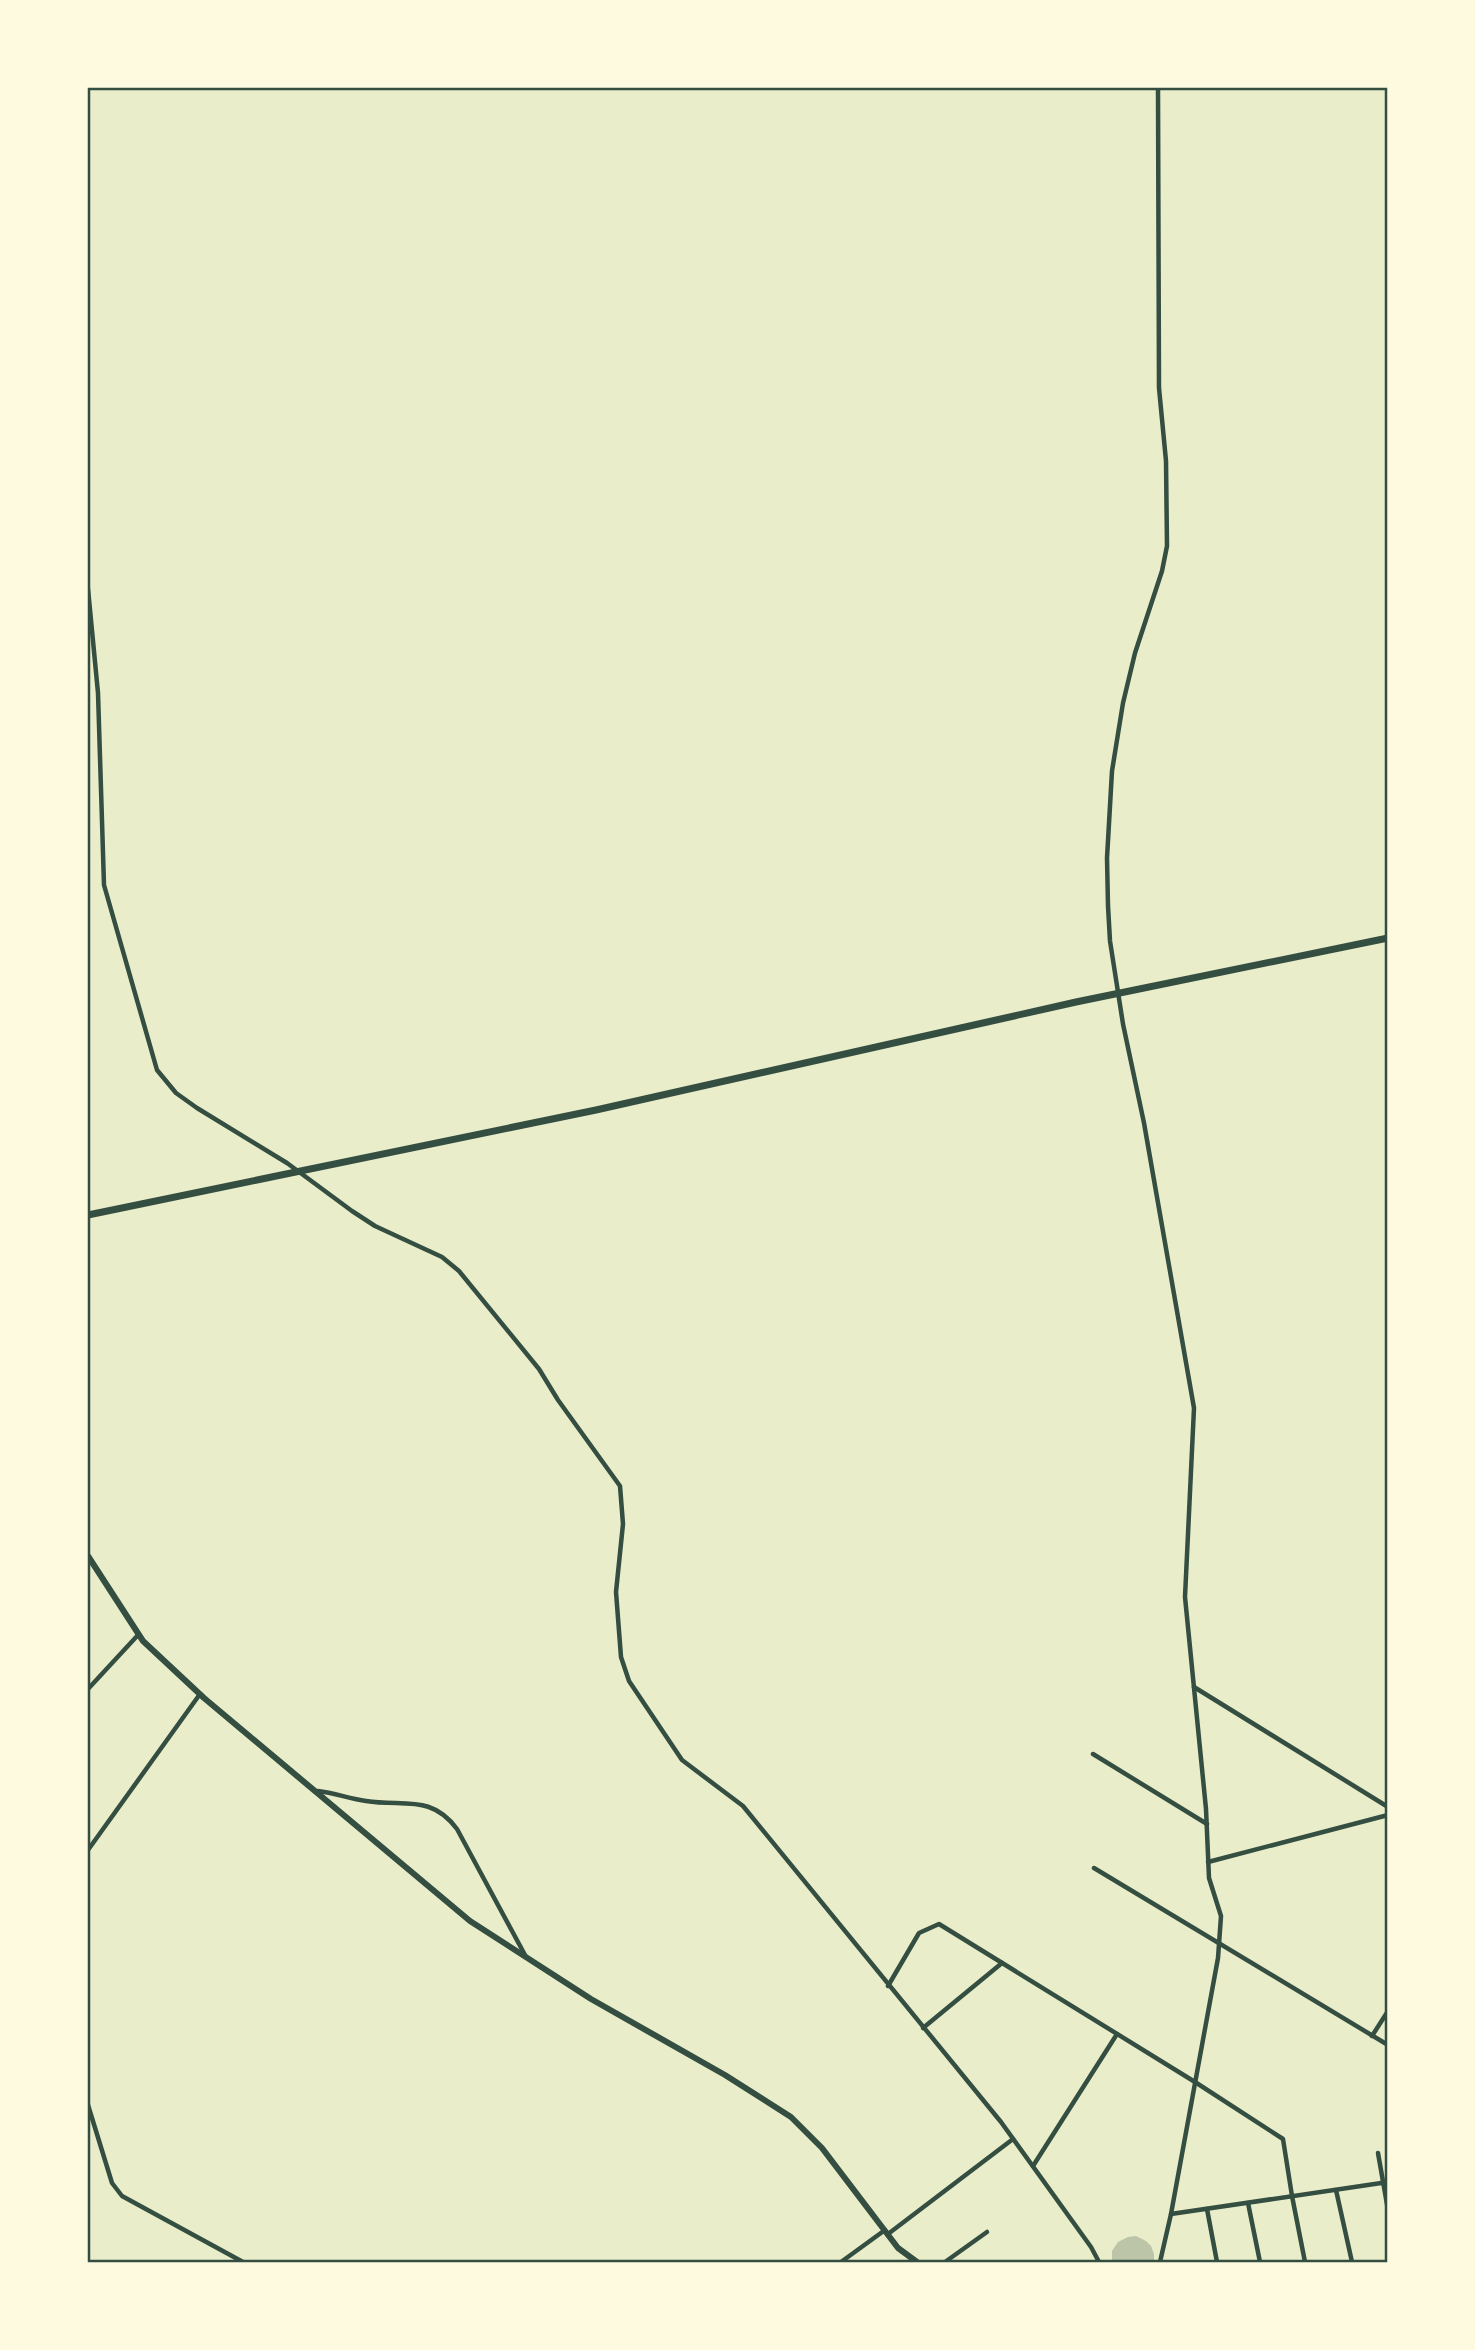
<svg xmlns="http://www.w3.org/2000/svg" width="1475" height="2350" font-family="'Source Serif 4',serif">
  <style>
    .building { fill: #bcc5a7 }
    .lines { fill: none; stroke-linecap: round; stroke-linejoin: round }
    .minor { stroke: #344e41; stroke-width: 4.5 }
    .tertiary { stroke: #344e41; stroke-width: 6 }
    .secondary { stroke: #344e41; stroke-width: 7 }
    .neatline { fill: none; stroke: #344e41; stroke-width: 2.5 }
  </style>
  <rect width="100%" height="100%" fill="#e9edc9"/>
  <polygon class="building" points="1136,2236 1146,2241 1151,2246 1154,2254 1154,2262 1112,2262 1112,2251 1118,2242 1128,2237"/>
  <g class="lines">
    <g class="minor">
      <polyline points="1158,88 1159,388 1166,461 1167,546 1162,571 1135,653 1123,703 1112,771 1107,858 1108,906 1110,941 1123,1024 1144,1123 1194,1408 1185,1597 1206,1809 1209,1878 1221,1916 1218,1958 1171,2214 1160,2262"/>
      <polyline points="88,589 98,693 104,885 157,1070 176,1093 197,1108 287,1163 352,1211 375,1226 442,1257 459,1271 539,1369 558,1400 620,1486 623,1524 616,1592 621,1657 629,1681 682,1760 743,1806 1001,2122 1091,2247 1099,2262"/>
      <polyline points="1194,1687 1388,1807"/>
      <polyline points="88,1689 138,1635"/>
      <polyline points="1093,1754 1207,1824"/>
      <path d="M318,1791C335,1793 350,1799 366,1801C404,1807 431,1794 457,1829L525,1955"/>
      <polyline points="88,1850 200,1694"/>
      <polyline points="1208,1862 1388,1815"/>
      <polyline points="1094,1868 1388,2045"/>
      <polyline points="888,1986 919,1933 939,1924 1195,2082 1283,2139 1292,2196 1305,2262"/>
      <polyline points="923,2028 1002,1963"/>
      <polyline points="1372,2036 1388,2011"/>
      <polyline points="88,2105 112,2183 122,2196 243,2262"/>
      <polyline points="1378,2153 1388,2210"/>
      <polyline points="1033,2166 1117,2034"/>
      <polyline points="1336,2190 1352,2262"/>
      <polyline points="1248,2203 1260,2262"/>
      <polyline points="1207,2209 1217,2262"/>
      <polyline points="1171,2214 1388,2182"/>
      <polyline points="888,2234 1013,2139"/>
      <polyline points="841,2262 885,2230"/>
      <polyline points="945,2262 987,2232"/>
    </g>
    <polyline class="tertiary" points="88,1556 143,1641 204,1698 470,1921 591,1999 725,2075 791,2117 822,2148 898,2248 917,2262"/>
    <polyline class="secondary" points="88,1215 596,1110 1076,1002 1388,938"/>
  </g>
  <rect width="1475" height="2350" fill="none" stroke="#fefae0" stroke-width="178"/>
  <rect x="89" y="89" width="1297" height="2172" class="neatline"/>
</svg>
